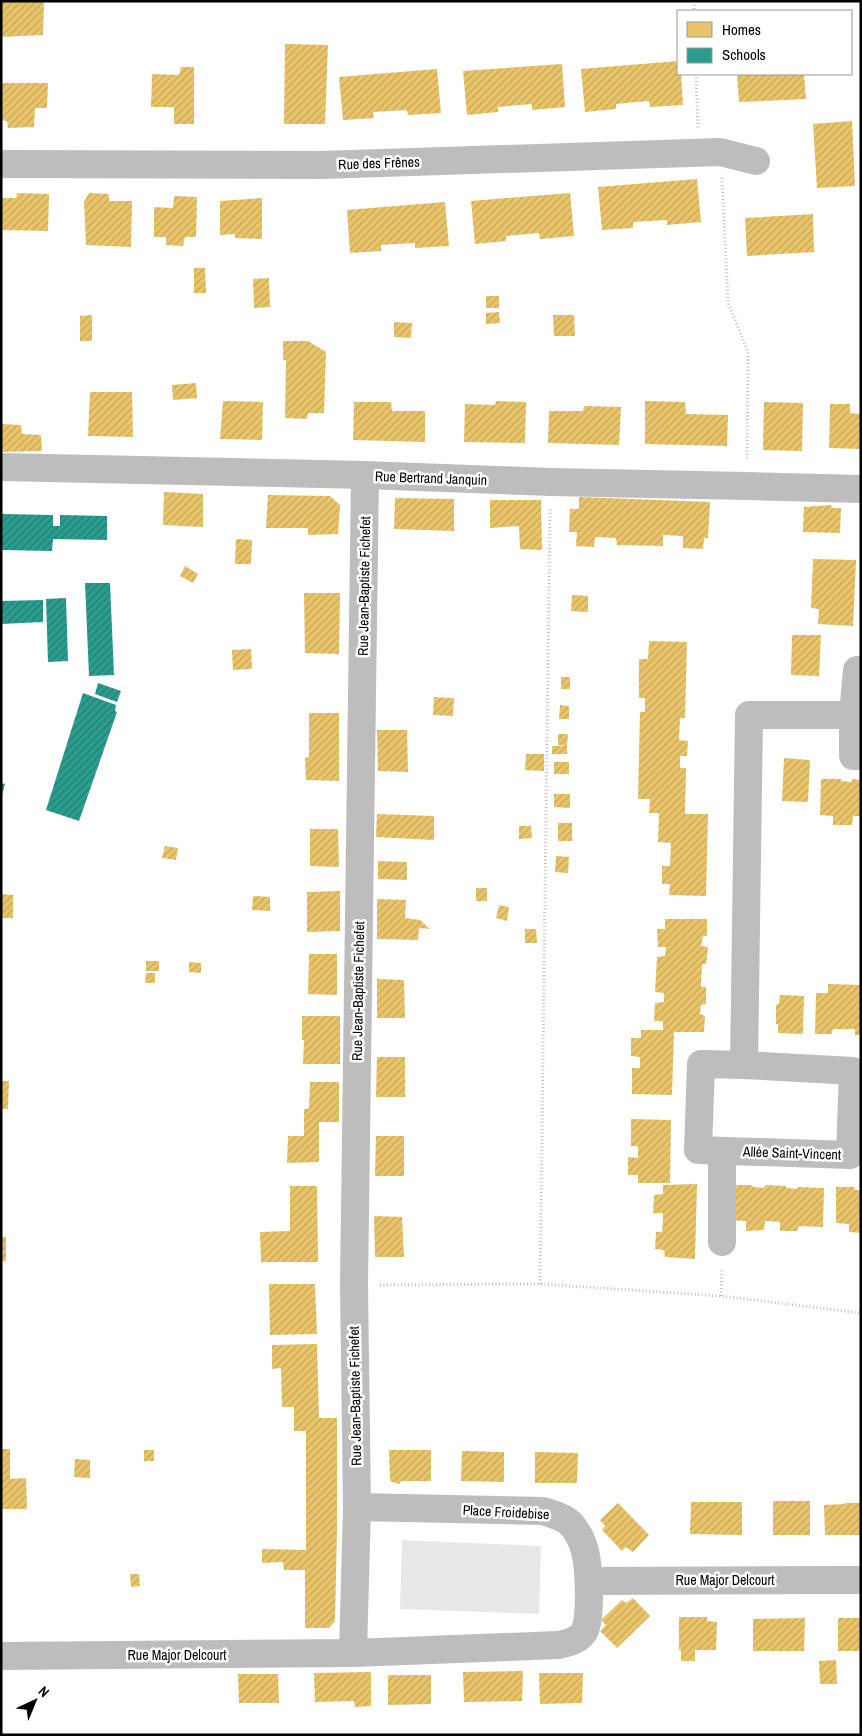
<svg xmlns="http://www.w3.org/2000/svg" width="862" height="1736" font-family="'Archivo Narrow',sans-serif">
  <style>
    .grass { fill: #e8e8e8 }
    .homes { fill: url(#homes-hatch) }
    .schools { fill: url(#schools-hatch) }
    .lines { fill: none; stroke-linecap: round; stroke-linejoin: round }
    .path { stroke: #c2c2c2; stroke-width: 3; stroke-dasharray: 1 2.5; stroke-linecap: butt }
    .minor { stroke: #bdbdbd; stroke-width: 28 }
    .labels { text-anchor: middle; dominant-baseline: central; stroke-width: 5; stroke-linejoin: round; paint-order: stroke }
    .street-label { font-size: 14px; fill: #000; stroke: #fff }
  </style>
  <defs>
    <pattern id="homes-hatch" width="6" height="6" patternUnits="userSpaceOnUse" patternTransform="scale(1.25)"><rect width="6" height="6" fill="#e9c46a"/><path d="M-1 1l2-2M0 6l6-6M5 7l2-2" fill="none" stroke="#c6a75a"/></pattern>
    <pattern id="schools-hatch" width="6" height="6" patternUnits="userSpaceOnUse" patternTransform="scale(1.25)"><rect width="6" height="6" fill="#2a9d8f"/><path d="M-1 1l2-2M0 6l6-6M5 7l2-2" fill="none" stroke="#227e72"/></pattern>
  </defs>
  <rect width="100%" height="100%" fill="#fff"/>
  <polygon class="grass" points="402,1540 541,1546 539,1614 400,1609"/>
  <g class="homes">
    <polygon points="1,1 44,1 43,35 1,37"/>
    <polygon points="285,44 328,45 325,124 284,124"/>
    <polygon points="678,61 678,74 681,74 683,105 650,107 649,101 616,104 616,109 585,112 581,69"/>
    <polygon points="562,64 565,107 532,110 532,104 498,107 498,112 467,115 463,71"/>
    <polygon points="181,67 194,67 194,124 174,124 174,107 151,107 152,74 179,75"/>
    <polygon points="437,69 441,113 408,115 407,110 373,112 374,118 343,120 339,77"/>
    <polygon points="737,74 804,74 806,99 739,102"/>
    <polygon points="1,83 48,83 47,108 35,108 34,127 8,128 7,121 1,120"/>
    <polygon points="852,121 855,186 817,188 813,124"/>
    <polygon points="697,179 701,222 667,225 667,220 633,222 633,228 602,230 598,187"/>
    <polygon points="17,193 49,194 48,231 1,230 1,198 16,198"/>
    <polygon points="89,193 109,194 109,201 132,201 131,247 86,245 84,202"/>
    <polygon points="570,193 574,236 540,239 539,233 506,236 506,241 475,244 471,201"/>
    <polygon points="174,196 197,197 196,237 185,237 183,246 166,245 166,237 154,237 154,207 173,208"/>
    <polygon points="262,198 262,239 235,238 235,234 220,235 220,201"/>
    <polygon points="445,202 449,246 415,248 415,243 381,245 381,251 350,253 347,210"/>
    <polygon points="813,214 814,252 747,256 745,218"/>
    <polygon points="194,268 205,268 206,293 194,293"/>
    <polygon points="269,278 270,307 254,308 253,279"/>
    <rect x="486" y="296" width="13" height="12"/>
    <polygon points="499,312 500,323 486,324 486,313"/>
    <polygon points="92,315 92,341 80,341 80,316"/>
    <polygon points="553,315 574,315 575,336 554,336"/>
    <polygon points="394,322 412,323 411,338 394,337"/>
    <polygon points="283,341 308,341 326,352 324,413 308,413 307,419 285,418 286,360 283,360"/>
    <polygon points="196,383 197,398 173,400 172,385"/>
    <polygon points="90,392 132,392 133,437 88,436"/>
    <polygon points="223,401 263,402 262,440 220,439"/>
    <polygon points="496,401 526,402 525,443 464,442 465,404 495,405"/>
    <polygon points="645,401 685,402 686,414 728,415 727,446 645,444"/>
    <polygon points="354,402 391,402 392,411 425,411 425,442 353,440"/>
    <polygon points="764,402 803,403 802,451 763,450"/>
    <polygon points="830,404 850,404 850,413 861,414 861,449 829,448"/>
    <polygon points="584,406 621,407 619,445 548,443 549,411 583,411"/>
    <polygon points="1,424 21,425 22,434 41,435 42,451 1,452"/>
    <polygon points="164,492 203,494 203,527 163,525"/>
    <polygon points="268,495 330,496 340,505 338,534 308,535 308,528 266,528"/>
    <polygon points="579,497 710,502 708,538 704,538 703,549 683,548 683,536 663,535 663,546 617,545 616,538 595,537 594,547 576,546 577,532 569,532 570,509 579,509"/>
    <polygon points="395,498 454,499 454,531 394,529"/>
    <polygon points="490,500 541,500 542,550 520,549 519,526 490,528"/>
    <polygon points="831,505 832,508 841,508 840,533 803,532 804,507"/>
    <polygon points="236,539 252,540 251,564 235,564"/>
    <polygon points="813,559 856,560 853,626 818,624 819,609 811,608"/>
    <polygon points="185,566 198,574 193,583 180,576"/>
    <polygon points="304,593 340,593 339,654 305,653"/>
    <polygon points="572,595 588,596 588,612 571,611"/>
    <polygon points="792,635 821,635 819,676 791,675"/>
    <polygon points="649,641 687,642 685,718 680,718 679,740 688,741 687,756 680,756 680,768 686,768 685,814 708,814 706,896 669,895 670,884 662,884 662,866 670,866 671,843 658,842 659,813 649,813 650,799 638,799 640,712 645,712 645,698 639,698 639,659 648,659"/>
    <polygon points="251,649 252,669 233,670 232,650"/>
    <rect x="561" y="677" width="9" height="12"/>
    <polygon points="434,697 454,698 453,716 433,715"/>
    <polygon points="560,705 569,706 569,719 559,719"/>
    <polygon points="309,713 339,713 339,781 306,780 305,758 309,757"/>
    <polygon points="377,730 407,730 408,772 378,771"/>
    <polygon points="558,734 568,734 567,746 558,745"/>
    <rect x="552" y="746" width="15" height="8"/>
    <polygon points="526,754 544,754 544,771 525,770"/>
    <polygon points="784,758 810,760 808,802 782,801"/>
    <rect x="554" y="762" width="15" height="12"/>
    <polygon points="821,779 841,779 841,781 852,782 852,779 861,780 861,816 853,816 852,825 833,825 833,816 820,815"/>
    <polygon points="554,794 570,794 570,808 554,807"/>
    <polygon points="377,814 434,816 434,840 376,837"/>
    <rect x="558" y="823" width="14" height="18"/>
    <polygon points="519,826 531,826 532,838 519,839"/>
    <polygon points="310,829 338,829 339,867 310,866"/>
    <polygon points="165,846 178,848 176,860 162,858"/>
    <polygon points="556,856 569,857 568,873 555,872"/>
    <polygon points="378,861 407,862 407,880 378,879"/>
    <rect x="476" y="888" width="11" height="13"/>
    <polygon points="340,891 340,931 307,932 307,892"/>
    <polygon points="1,894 13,895 13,918 1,918"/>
    <polygon points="253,896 270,897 270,911 252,910"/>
    <polygon points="377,899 406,900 405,918 420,920 430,929 419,928 418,940 377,939"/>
    <polygon points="499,905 509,907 507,921 496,918"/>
    <polygon points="665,919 707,919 707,936 703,936 701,946 708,947 706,964 702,964 701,987 706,987 706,1004 701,1005 700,1014 705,1016 704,1032 674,1032 672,1095 632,1094 632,1068 640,1068 640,1057 631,1056 631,1038 641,1038 641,1030 663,1030 663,1021 654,1021 655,1003 664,1002 664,993 655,992 657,957 665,956 666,947 658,947 657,929 665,929"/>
    <polygon points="525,929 536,929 537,943 525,943"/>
    <polygon points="309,954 337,954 337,995 308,994"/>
    <rect x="146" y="961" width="13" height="10"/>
    <polygon points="189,962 201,963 201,973 189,972"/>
    <polygon points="146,973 155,973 155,983 145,983"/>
    <polygon points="377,979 404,980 405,1018 377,1018"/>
    <polygon points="828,984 861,985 861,1035 855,1035 855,1029 833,1029 832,1034 815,1034 816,993 828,993"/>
    <polygon points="780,995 804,996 803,1034 778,1033 778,1024 776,1024 776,1005 779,1004"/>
    <polygon points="302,1016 340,1016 340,1064 303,1064 304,1040 302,1040"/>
    <polygon points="377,1057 405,1057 405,1097 376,1097"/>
    <polygon points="1,1081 9,1081 8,1109 1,1109"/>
    <polygon points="310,1082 339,1082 339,1122 319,1122 319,1162 287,1163 288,1136 304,1136 304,1109 309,1109"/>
    <polygon points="631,1119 671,1120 670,1183 638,1183 638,1175 628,1175 628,1157 638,1158 638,1146 631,1146"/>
    <polygon points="376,1136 404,1136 404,1176 375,1176"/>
    <polygon points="697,1184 695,1259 665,1257 664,1250 655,1249 656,1232 662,1232 663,1219 663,1213 653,1213 654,1195 663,1194 663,1185"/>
    <polygon points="731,1185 752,1185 753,1187 764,1188 765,1185 786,1186 786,1188 797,1189 798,1187 824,1188 823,1227 799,1226 797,1231 780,1231 780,1222 765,1221 764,1230 746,1231 746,1221 730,1220"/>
    <polygon points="290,1186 317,1186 318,1262 261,1262 260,1232 290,1231"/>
    <polygon points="836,1187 854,1187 855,1190 861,1190 861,1233 849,1232 849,1224 836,1223"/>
    <polygon points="374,1216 402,1217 404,1257 375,1257"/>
    <rect x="1" y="1237" width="5" height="24"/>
    <polygon points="269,1284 315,1284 317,1334 270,1335"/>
    <polygon points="317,1344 319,1418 337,1418 337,1529 335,1621 329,1628 305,1628 305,1570 284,1570 283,1562 262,1563 262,1549 306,1550 306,1431 294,1431 294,1407 282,1407 281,1368 272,1369 272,1345"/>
    <polygon points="1,1449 10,1449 10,1479 26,1478 27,1509 1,1509"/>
    <rect x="144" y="1450" width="10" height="11"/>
    <polygon points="389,1450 431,1450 431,1481 401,1481 399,1484 390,1481"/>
    <polygon points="462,1451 504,1452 504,1482 461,1481"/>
    <polygon points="535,1452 578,1453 577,1483 535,1483"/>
    <polygon points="75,1459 90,1460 90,1478 74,1477"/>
    <rect x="773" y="1501" width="37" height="34"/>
    <polygon points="691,1502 742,1502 742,1535 690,1534"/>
    <polygon points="618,1503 649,1535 633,1552 626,1547 622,1551 602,1530 605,1526 600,1520"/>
    <polygon points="845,1503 861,1503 861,1535 825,1535 824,1505 845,1504"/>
    <polygon points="130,1574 139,1574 140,1586 131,1587"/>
    <polygon points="633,1598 650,1616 617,1648 600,1631 606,1625 601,1620 622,1600 626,1603"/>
    <polygon points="679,1617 707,1617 707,1621 717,1622 716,1650 695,1650 695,1661 681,1661 681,1650 679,1650"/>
    <polygon points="805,1618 804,1651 753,1651 753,1619"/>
    <rect x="838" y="1618" width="23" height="33"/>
    <polygon points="836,1660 837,1684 820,1684 819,1661"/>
    <polygon points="523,1671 522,1701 464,1702 463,1672"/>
    <polygon points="371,1672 371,1706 355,1707 354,1701 315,1702 314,1673"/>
    <polygon points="539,1673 583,1673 582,1703 540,1704"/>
    <polygon points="238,1674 278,1674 279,1703 239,1703"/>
    <polygon points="388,1675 431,1675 431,1704 388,1705"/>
  </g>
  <g class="schools">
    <polygon points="1,514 53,515 53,526 60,526 60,515 107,516 107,540 53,539 52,551 1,550"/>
    <polygon points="85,583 110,583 114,675 89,676"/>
    <polygon points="66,598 68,661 48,662 46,599"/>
    <polygon points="43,600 43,622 1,624 1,601"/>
    <polygon points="98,683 121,691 117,702 95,694"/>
    <polygon points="83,693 116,705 115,711 117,712 79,821 46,810"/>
    <polygon points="1,783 5,784 2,795 1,795"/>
  </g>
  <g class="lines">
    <g class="path">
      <polyline points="694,1 694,11"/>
      <polyline points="696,74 698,128"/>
      <polyline points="722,178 728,302 748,352 747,460"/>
      <polyline points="540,1284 550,509"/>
      <polyline points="380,1285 540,1284 721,1296 861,1313"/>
      <polyline points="721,1296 722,1268"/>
    </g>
    <g class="minor">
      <polyline points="1,164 321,165 720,152 756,161"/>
      <polyline points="1,467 365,475 551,482 747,486 861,489"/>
      <polyline points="853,715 853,756 861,756"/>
      <polygon points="701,1064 744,1065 853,1071 850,1155 698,1150"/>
      <polyline points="744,1065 749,715 853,715 857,670 861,670"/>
      <polyline points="722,1151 722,1242"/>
      <polyline points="357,1507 354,1285 365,475"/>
      <polyline points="589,1581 861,1580"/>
      <path d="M1,1656L353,1653L558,1645C568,1643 578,1641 584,1632C592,1619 589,1563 584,1548C582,1540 576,1530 571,1524C564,1517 553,1514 543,1511L357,1507L353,1653"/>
    </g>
  </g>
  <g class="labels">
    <g class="street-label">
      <text transform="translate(379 163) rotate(-2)">Rue des Frênes</text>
      <text transform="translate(431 478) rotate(2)">Rue Bertrand Janquin</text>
      <text transform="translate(364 586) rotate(-89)">Rue Jean-Baptiste Fichefet</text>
      <text transform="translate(358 991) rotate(-89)">Rue Jean-Baptiste Fichefet</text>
      <text transform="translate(792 1153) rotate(2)">Allée Saint-Vincent</text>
      <text transform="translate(355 1396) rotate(-91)">Rue Jean-Baptiste Fichefet</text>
      <text transform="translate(506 1512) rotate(3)">Place Froidebise</text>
      <text x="725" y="1580">Rue Major Delcourt</text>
      <text x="177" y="1655">Rue Major Delcourt</text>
    </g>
  </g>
  <rect width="862" height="1736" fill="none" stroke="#000000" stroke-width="5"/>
  <rect x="677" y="10" width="175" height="65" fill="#ffffff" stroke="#999999"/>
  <rect x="687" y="22" width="25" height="15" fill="#e9c46a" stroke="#999999"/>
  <text x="722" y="35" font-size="15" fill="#000000">Homes</text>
  <rect x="687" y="48" width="25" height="15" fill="#2a9d8f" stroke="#999999"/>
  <text x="722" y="60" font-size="15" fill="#000000">Schools</text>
  <g transform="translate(35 1701) rotate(44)" stroke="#ffffff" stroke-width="4" paint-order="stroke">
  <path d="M0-4L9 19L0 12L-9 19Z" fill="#000000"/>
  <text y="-8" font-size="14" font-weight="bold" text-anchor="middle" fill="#000000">N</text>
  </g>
</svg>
